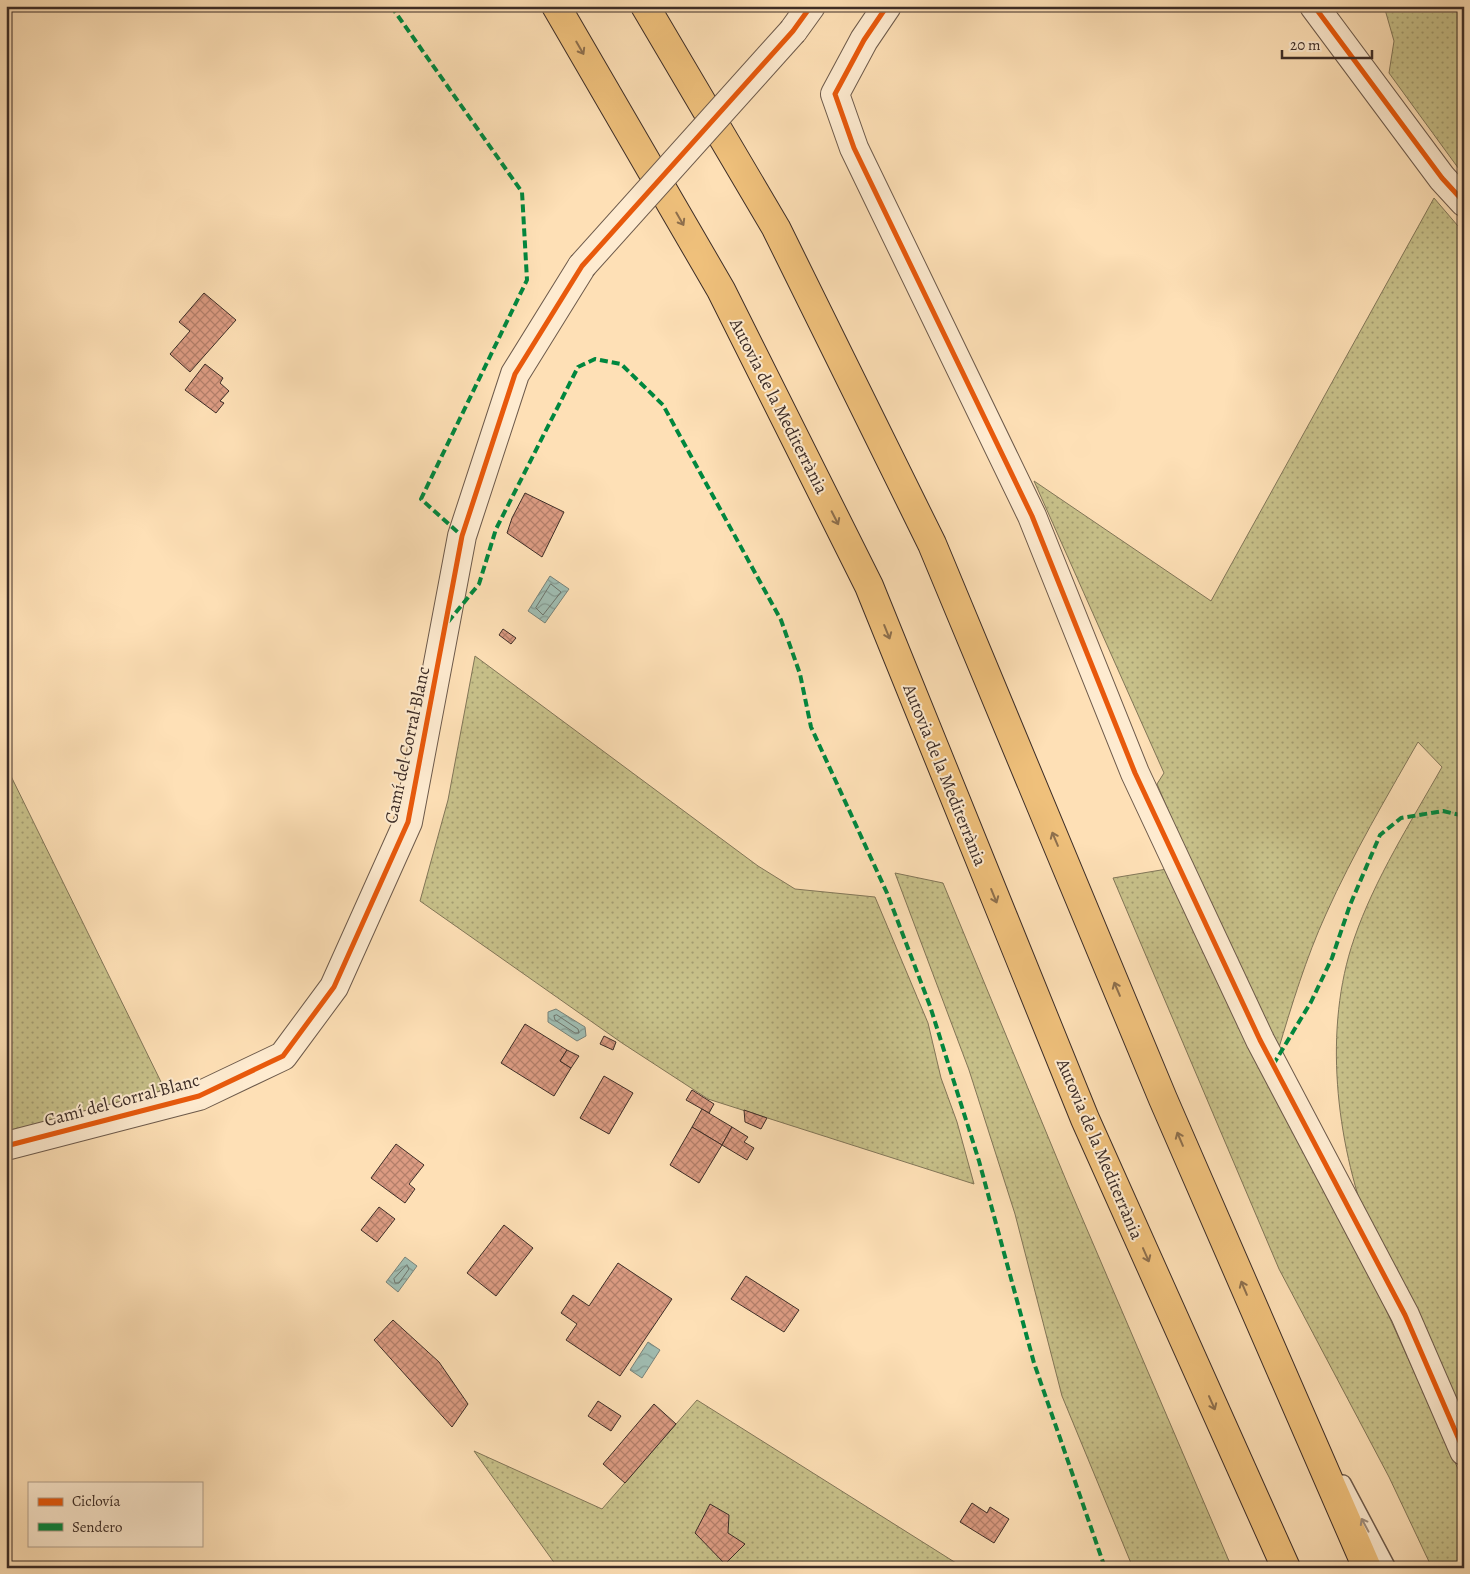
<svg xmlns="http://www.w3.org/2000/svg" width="1470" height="1574" font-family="Alegreya,serif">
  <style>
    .grass { fill: url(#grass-dots); stroke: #827658 }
    .water { fill: url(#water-waves); stroke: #78837a }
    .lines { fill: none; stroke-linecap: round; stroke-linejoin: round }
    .shore { stroke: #6e756c; stroke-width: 1 }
    .building { fill: url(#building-cross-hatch); stroke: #3d2d27 }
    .lane-casing { stroke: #6d5a4b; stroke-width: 18 }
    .street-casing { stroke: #6d5a4b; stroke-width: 30 }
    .highway-casing { stroke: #3d2d27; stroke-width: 30 }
    .lane { stroke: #feebd0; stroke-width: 15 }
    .street { stroke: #feebd0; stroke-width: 28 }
    .highway { stroke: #efc07b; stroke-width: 28 }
    .street-bridge-casing { stroke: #6d5a4b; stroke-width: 30; stroke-linecap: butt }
    .street-bridge { stroke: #feebd0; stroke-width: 28 }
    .quiet { stroke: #00873e; stroke-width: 4; stroke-dasharray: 8 4; stroke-linecap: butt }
    .cycleway-casing { stroke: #feebd0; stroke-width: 8 }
    .cycleway { stroke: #e8590c; stroke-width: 5 }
    .oneway { stroke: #8d6f4d }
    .oneway2 { stroke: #9e8c7c }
    .labels { text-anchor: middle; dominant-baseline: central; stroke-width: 4; stroke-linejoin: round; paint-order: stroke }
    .street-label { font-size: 18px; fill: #3d2d27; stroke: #feebd0 }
  </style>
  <defs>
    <pattern id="grass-dots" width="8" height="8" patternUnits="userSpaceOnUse" patternTransform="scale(1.25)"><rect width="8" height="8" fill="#c7c089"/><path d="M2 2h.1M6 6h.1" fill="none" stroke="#a39c70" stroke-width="1.8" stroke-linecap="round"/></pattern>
    <pattern id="water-waves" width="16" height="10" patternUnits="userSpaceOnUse" patternTransform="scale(1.25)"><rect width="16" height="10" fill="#a0bdb2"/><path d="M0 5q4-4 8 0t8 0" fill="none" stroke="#849a91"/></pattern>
    <pattern id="building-cross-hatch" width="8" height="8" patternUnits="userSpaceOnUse" patternTransform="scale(1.25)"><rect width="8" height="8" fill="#db9b82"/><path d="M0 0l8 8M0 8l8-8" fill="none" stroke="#b37f6a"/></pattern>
  </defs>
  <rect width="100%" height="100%" fill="#fee0b6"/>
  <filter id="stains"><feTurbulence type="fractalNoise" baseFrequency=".004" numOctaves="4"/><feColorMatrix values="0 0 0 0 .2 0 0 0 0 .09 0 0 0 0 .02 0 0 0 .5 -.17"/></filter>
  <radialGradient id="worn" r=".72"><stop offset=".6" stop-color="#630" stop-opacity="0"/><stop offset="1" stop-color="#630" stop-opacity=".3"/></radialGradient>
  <g class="grass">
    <polygon points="1384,6 1454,6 1464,22 1464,176 1389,73 1394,41"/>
    <path d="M1434,198L1464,233V1418C1443,1376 1422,1334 1401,1293C1390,1272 1377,1250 1369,1228C1336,1140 1323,1029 1354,939C1375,878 1411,822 1442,767L1418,742C1386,798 1353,854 1326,914C1306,958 1292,1004 1278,1051L1230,956L1157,784L1164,773L1034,481L1211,601Z"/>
    <polygon points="475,656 758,866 795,889 875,897 928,1023 941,1078 957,1122 974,1184 708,1099 622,1043 420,901 448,800"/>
    <polygon points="6,766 164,1088 150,1097 6,1133"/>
    <polygon points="1179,867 1287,1091 1464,1482 1464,1568 1432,1568 1389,1477 1279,1269 1113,878"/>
    <polygon points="895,873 943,883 1068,1185 1232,1568 1133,1568 1062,1396 1015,1214 969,1070"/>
    <polygon points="697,1400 964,1568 558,1568 474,1451 602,1509"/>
  </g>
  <g class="water">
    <polygon points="550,576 569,589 545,623 528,611"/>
    <polygon points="556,1009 585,1027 586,1036 577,1041 548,1022 548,1012"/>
    <polygon points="405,1257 417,1266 398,1292 386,1282"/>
    <polygon points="648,1342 660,1350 642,1378 630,1370"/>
  </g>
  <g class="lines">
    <g class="shore">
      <polygon points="551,584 561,592 543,615 536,608"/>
      <polygon points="557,1015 578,1029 579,1033 575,1033 555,1020 554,1016"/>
      <polygon points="407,1265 409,1269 399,1283 395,1283 394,1279"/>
    </g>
  </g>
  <g class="building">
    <polygon points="204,293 236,320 190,372 170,354 190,331 179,322"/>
    <polygon points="205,364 223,378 220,383 229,391 220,401 224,403 216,413 185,390"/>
    <polygon points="525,493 564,512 542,557 507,533 512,518"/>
    <polygon points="503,629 516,638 511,644 499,635"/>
    <polygon points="525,1024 567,1050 560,1061 571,1068 554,1096 501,1063"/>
    <polygon points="604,1036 616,1042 613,1050 600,1044"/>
    <polygon points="567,1050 579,1056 571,1068 560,1061"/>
    <polygon points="604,1076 633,1093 609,1134 580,1118"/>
    <polygon points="692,1090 714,1104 709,1113 686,1100"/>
    <polygon points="702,1109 732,1127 722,1145 692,1127"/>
    <polygon points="744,1110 767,1118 761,1129 745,1122"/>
    <polygon points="692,1127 722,1145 699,1183 670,1165"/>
    <polygon points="732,1127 748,1137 744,1142 754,1148 747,1160 722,1145"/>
    <polygon points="396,1144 424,1165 409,1184 415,1189 405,1203 371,1178"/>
    <polygon points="379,1207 395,1219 377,1242 361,1230"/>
    <polygon points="504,1225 533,1248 496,1296 467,1273"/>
    <polygon points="618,1263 672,1299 620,1376 566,1340 577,1324 561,1313 573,1295 589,1306"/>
    <polygon points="746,1276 799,1310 784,1332 731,1299"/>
    <polygon points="393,1320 439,1362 468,1404 452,1427 374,1340"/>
    <polygon points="598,1401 621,1416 611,1431 588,1416"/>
    <polygon points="654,1404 676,1424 625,1483 603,1464"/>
    <polygon points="972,1503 987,1513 990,1507 1009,1519 994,1543 960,1522"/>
    <polygon points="710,1504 729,1515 728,1533 745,1544 725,1564 695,1533"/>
  </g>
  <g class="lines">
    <g class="lane-casing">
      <polyline id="lane" points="1343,1483 1388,1568"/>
    </g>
    <g class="street-casing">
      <g id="street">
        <polyline points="887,6 864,40 835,94 854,148 1032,516 1135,773 1260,1040 1405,1315 1464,1451"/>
        <polyline points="1314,6 1442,178 1464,202"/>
        <polyline points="793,31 811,6"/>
        <polyline points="6,1146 199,1096 283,1056 334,987 408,822 462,536 515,374 582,266"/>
      </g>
    </g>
    <g class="highway-casing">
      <g id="highway">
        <polyline points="556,6 721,290 869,586 1085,1119 1286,1568"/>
        <polyline points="645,6 776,228 932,544 1163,1099 1367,1568"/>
      </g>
    </g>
    <use href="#lane" class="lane"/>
    <use href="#street" class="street"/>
    <use href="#highway" class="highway"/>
    <g class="street-bridge-casing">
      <polyline id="street-bridge" points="582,266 793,31"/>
    </g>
    <use href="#street-bridge" class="street-bridge"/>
    <g class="quiet">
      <polyline points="391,6 522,192 527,280 421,499 462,536"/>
      <polyline points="448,622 479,584 496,529 578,367 595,359 621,364 663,405 781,620 800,674 811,727 887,893 930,1006 979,1161 1034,1363 1105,1568"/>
      <polyline points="1273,1065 1311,1002 1332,958 1350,905 1380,835 1401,818 1443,811 1464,816"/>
    </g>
    <g class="cycleway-casing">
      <g id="cycleway">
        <polyline points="887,6 864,40 835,94 854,148 1032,516 1135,773 1260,1040 1405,1315 1464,1451"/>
        <polyline points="1314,6 1442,178 1464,202"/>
        <polyline points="6,1146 199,1096 283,1056 334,987 408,822 462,536 515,374 582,266 793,31 811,6"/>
      </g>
    </g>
    <use href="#cycleway" class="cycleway"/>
  </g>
  <defs><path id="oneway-shaft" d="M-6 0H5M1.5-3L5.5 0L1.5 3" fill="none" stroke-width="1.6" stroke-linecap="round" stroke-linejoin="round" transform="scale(1.25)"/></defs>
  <g class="oneway">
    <use href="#oneway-shaft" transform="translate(580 48) rotate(60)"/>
    <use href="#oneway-shaft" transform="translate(680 219) rotate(60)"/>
    <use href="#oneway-shaft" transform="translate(835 518) rotate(63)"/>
    <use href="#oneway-shaft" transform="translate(887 632) rotate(68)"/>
    <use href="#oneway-shaft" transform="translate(1055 839) rotate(-113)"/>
    <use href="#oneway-shaft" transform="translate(994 896) rotate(68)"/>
    <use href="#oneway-shaft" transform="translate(1117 989) rotate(-113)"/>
    <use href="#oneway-shaft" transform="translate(1180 1139) rotate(-113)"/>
    <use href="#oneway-shaft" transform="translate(1146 1255) rotate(66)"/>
    <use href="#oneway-shaft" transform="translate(1244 1288) rotate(-113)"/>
    <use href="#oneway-shaft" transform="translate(1212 1403) rotate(66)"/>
  </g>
  <use class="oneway2" href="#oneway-shaft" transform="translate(1365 1525) rotate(-118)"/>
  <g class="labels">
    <g class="street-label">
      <text transform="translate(779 406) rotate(63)">Autovia de la Mediterrània</text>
      <text transform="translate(407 745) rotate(-78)">Camí del Corral Blanc</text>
      <text transform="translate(945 775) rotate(68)">Autovia de la Mediterrània</text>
      <text transform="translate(122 1100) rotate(-15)">Camí del Corral Blanc</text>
      <text transform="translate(1100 1149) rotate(67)">Autovia de la Mediterrània</text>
    </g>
  </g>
  <rect width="1470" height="1574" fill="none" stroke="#fee0b6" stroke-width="25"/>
  <rect x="8" y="8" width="1455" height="1559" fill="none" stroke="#3d2d27" stroke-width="2.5"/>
  <rect x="12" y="12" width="1445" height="1549" fill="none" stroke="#3d2d27"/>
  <rect x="28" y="1482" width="175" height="65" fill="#feebd0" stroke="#b19f8c"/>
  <rect x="38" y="1498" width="25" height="8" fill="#e8590c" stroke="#b19f8c"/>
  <text x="72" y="1506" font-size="15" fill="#3d2d27">Ciclovía</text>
  <rect x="38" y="1523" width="25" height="8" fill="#00873e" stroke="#b19f8c"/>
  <text x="72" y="1532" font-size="15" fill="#3d2d27">Sendero</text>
  <path d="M1282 50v8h90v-8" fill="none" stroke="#3d2d27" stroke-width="2.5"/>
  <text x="1290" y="50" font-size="15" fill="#3d2d27" stroke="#feebd0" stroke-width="4" paint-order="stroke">20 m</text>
  <rect width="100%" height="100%" filter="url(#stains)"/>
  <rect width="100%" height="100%" fill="url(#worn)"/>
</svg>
